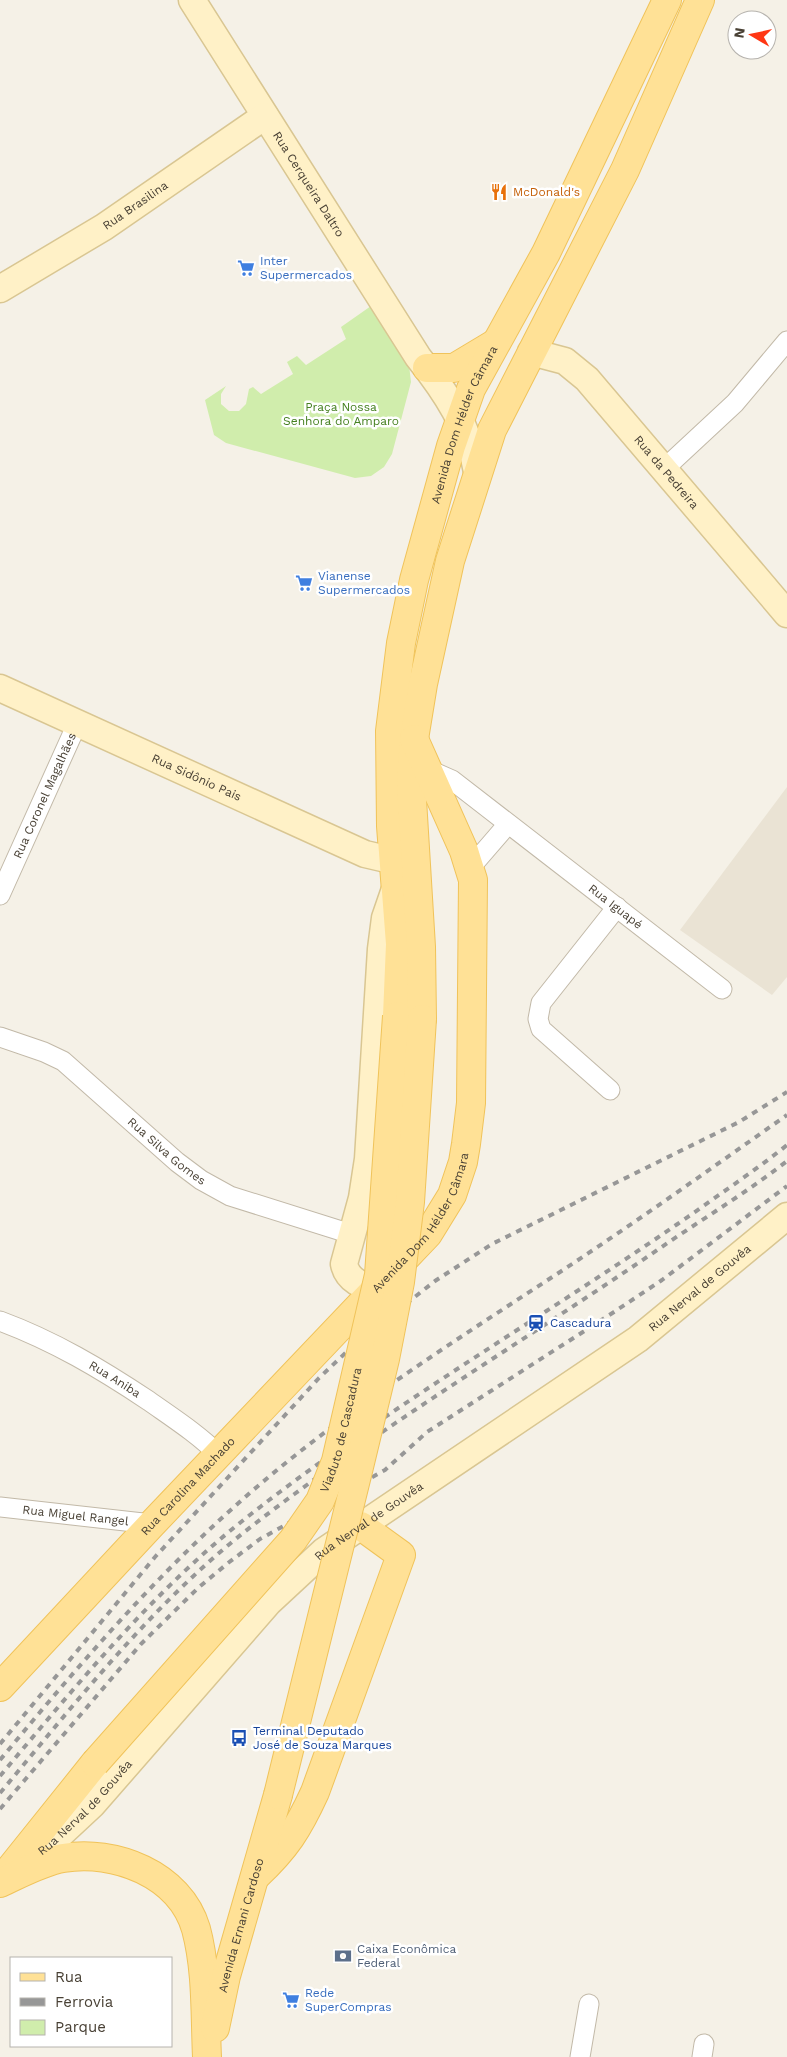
<svg xmlns="http://www.w3.org/2000/svg" width="787" height="2057" font-family="'Work Sans',sans-serif">
  <style>
    .residential { fill: #eae3d4 }
    .green { fill: #d0edac }
    .lines { fill: none; stroke-linecap: round; stroke-linejoin: round }
    .street-casing { stroke: #c2b9a8; stroke-width: 21 }
    .secondary-casing { stroke: #d9c692; stroke-width: 29 }
    .primary-casing { stroke: #f0c35a; stroke-width: 30 }
    .street { stroke: #fff; stroke-width: 19 }
    .secondary { stroke: #fff1c7; stroke-width: 26 }
    .primary { stroke: #ffe196; stroke-width: 28 }
    .rail { stroke: #979797; stroke-width: 4; stroke-dasharray: 6 6; stroke-linecap: butt }
    .primary-bridge-casing { stroke: #f0c35a; stroke-width: 30; stroke-linecap: butt }
    .primary-bridge { stroke: #ffe196; stroke-width: 28 }
    .labels { text-anchor: middle; dominant-baseline: central; stroke-width: 5; stroke-linejoin: round; paint-order: stroke }
    .street-label { font-size: 12px; fill: #494135; stroke: #fff }
    .food-label { font-size: 12px; fill: #c56008; stroke: #fff; text-anchor: start }
    .shop-label { font-size: 12px; fill: #366cbe; stroke: #fff; text-anchor: start }
    .park-label { font-size: 12px; fill: #468122; stroke: #fff }
    .transit-label { font-size: 12px; fill: #164399; stroke: #fff; text-anchor: start }
    .service-label { font-size: 12px; fill: #4e5e75; stroke: #fff; text-anchor: start }
  </style>
  <rect width="100%" height="100%" fill="#f5f1e7"/>
  <polygon class="residential" points="787,787 787,977 772,995 680,930"/>
  <polygon class="green" points="371,306 409,365 411,382 392,454 384,467 371,476 355,478 226,443 214,435 205,400 226,386 221,394 221,404 229,411 239,411 246,404 249,389 253,387 261,394 293,374 287,362 297,356 306,365 346,339 341,327"/>
  <g class="lines">
    <g class="street-casing">
      <g id="street">
        <polyline points="664,469 735,403 787,341"/>
        <path id="s1" d="M427,769L452,780L722,989"/>
        <polyline points="470,868 508,824"/>
        <path id="s2" d="M0,895L77,724"/>
        <path id="s3" d="M0,1037L44,1052L63,1061L177,1162L201,1180L230,1196L351,1234"/>
        <polyline points="610,1090 541,1029 538,1019 541,1003 617,907"/>
        <path id="s4" d="M0,1321C54,1341 101,1369 149,1401C173,1418 198,1434 219,1455"/>
        <path id="s5" d="M0,1507L152,1524"/>
        <polyline points="580,2057 589,2004"/>
        <polyline points="702,2057 704,2044"/>
      </g>
    </g>
    <g class="secondary-casing">
      <g id="secondary">
        <path id="s6" d="M192,0L418,357C445,391 470,428 477,472"/>
        <path id="s7" d="M0,289L104,227L265,116"/>
        <path id="s8" d="M531,352L565,361L587,379L787,614"/>
        <path id="s9" d="M0,688L365,854L395,861"/>
        <path d="M379,1287C363,1289 347,1279 344,1264L362,1198L368,1159L381,949L385,918L395,889"/>
        <path id="s10" d="M16,1871L49,1845L92,1805L269,1602L324,1551L638,1339L787,1216"/>
      </g>
    </g>
    <g class="primary-casing">
      <g id="primary">
        <polyline points="427,368 454,368 494,344"/>
        <path id="s11" d="M397,1016L400,944L391,826L390,731L401,643L414,580L451,446L471,389L546,253L667,0"/>
        <polyline points="422,1019 421,947 411,783 414,739 423,684 450,561 492,430 625,170 700,0"/>
        <path id="s12" d="M0,1687L152,1524L428,1234L452,1195L463,1162L466,1144L471,1103L473,880L464,851L414,739"/>
        <path d="M256,1876C286,1848 298,1829 315,1792L401,1555L361,1526"/>
        <polyline points="2,1879 95,1763"/>
        <path d="M0,1883C20,1874 41,1862 63,1858C114,1849 180,1874 196,1929C207,1970 205,2015 207,2057"/>
        <path id="s13" d="M215,2028L226,1976L278,1795"/>
      </g>
    </g>
    <use href="#street" class="street"/>
    <use href="#secondary" class="secondary"/>
    <use href="#primary" class="primary"/>
    <g class="rail">
      <polyline points="0,1744 155,1557 319,1378 355,1344 435,1281 492,1244 739,1122 787,1092"/>
      <path d="M0,1760C73,1672 148,1584 234,1507C334,1417 450,1344 563,1270C639,1220 713,1167 787,1115"/>
      <path d="M0,1776C76,1686 152,1592 246,1518C387,1407 544,1317 692,1214C724,1191 756,1170 787,1145"/>
      <path d="M0,1793C78,1700 155,1601 252,1526C385,1423 531,1337 669,1242C709,1215 750,1190 787,1161"/>
      <polyline points="0,1809 141,1644 198,1588 228,1563 260,1539 385,1470 427,1432 614,1312 662,1280 787,1186"/>
    </g>
    <g class="primary-bridge-casing">
      <g id="primary-bridge">
        <path id="s14" d="M95,1763L293,1540L320,1501L336,1461L379,1275L397,1016"/>
        <polyline points="278,1795 359,1467 385,1359 400,1282 410,1202 422,1019"/>
      </g>
    </g>
    <use href="#primary-bridge" class="primary-bridge"/>
  </g>
  <defs>
    <g id="restaurant-bare" transform="scale(1.35)"><path d="M-5-6h1v4h1v-4h1v4h1v-4h1v5L-1.5 .5V6h-2V.5L-5-1ZM5-6V6H3V1.5H1.5Q1.5-4 5-6Z" fill="#e8710a" stroke="#fff" stroke-width="2.5" paint-order="stroke"/></g>
    <g id="supermarket-bare" transform="scale(1.35)"><path d="M-6-5.5h2.5l.6 2H6L4.5 2H-2.5L-4.4-4H-6ZM-1.5 3.2a1.3 1.3 0 1 0 .1 0ZM3 3.2a1.3 1.3 0 1 0 .1 0Z" fill="#3f7fe0" stroke="#fff" stroke-width="2.5" paint-order="stroke"/></g>
    <g id="station-bare" transform="scale(1.35)"><path d="M-3-6H3Q5-6 5-4V2Q5 4 3 4L4.5 6H3L1.5 4h-3L-3 6H-4.5L-3 4Q-5 4-5 2V-4Q-5-6-3-6ZM-3.5-4v3h7v-3ZM-3.5 1v1.5H-2V1ZM2 1v1.5H3.5V1Z" fill="#1a4fb4" stroke="#fff" stroke-width="2.5" paint-order="stroke"/></g>
    <g id="bus-bare" transform="scale(1.35)"><path d="M-5-6H5V4H4V6H2V4H-2V6H-4V4H-5ZM-3.5-4V0h7V-4ZM-3.5 1.2v1.5H-2V1.2ZM2 1.2v1.5H3.5V1.2Z" fill="#1a4fb4" stroke="#fff" stroke-width="2.5" paint-order="stroke"/></g>
    <g id="bank-bare" transform="scale(1.35)"><path d="M-6-4H6V4H-6ZM0-2.3a2.3 2.3 0 1 0 0 4.6a2.3 2.3 0 1 0 0-4.6Z" fill="#5c6f8a" stroke="#fff" stroke-width="2.5" paint-order="stroke"/></g>
  </defs>
  <g fill-rule="evenodd">
    <use href="#restaurant-bare" x="499" y="192"/>
    <use href="#supermarket-bare" x="246" y="268"/>
    <use href="#supermarket-bare" x="304" y="583"/>
    <use href="#station-bare" x="536" y="1323"/>
    <use href="#bus-bare" x="239" y="1738"/>
    <use href="#bank-bare" x="343" y="1956"/>
    <use href="#supermarket-bare" x="291" y="2000"/>
  </g>
  <g class="labels">
    <g class="street-label">
      <text stroke="none"><textPath href="#s6" startOffset="218">Rua Cerqueira Daltro</textPath></text>
      <text stroke="none"><textPath href="#s7" startOffset="159">Rua Brasilina</textPath></text>
      <text stroke="none"><textPath href="#s11" startOffset="602">Avenida Dom Hélder Câmara</textPath></text>
      <text stroke="none"><textPath href="#s8" startOffset="186">Rua da Pedreira</textPath></text>
      <text stroke="none"><textPath href="#s9" startOffset="216">Rua Sidônio Pais</textPath></text>
      <text stroke="none"><textPath href="#s2" startOffset="109">Rua Coronel Magalhães</textPath></text>
      <text stroke="none"><textPath href="#s1" startOffset="234">Rua Iguapé</textPath></text>
      <text stroke="none"><textPath href="#s3" startOffset="205">Rua Silva Gomes</textPath></text>
      <text stroke="none"><textPath href="#s12" startOffset="629">Avenida Dom Hélder Câmara</textPath></text>
      <text stroke="none"><textPath href="#s10" startOffset="904">Rua Nerval de Gouvêa</textPath></text>
      <text stroke="none"><textPath href="#s4" startOffset="129">Rua Aniba</textPath></text>
      <text stroke="none"><textPath href="#s14" startOffset="420">Viaduto de Cascadura</textPath></text>
      <text stroke="none"><textPath href="#s12" startOffset="275">Rua Carolina Machado</textPath></text>
      <text stroke="none"><textPath href="#s5" startOffset="76">Rua Miguel Rangel</textPath></text>
      <text stroke="none"><textPath href="#s10" startOffset="499">Rua Nerval de Gouvêa</textPath></text>
      <text stroke="none"><textPath href="#s10" startOffset="94">Rua Nerval de Gouvêa</textPath></text>
      <text stroke="none"><textPath href="#s13" startOffset="106">Avenida Ernani Cardoso</textPath></text>
    </g>
    <g class="food-label">
      <text x="513" y="192">McDonald's</text>
    </g>
    <g class="shop-label">
      <text x="260" y="261">Inter<tspan x="260" dy="14">Supermercados</tspan></text>
      <text x="318" y="576">Vianense<tspan x="318" dy="14">Supermercados</tspan></text>
      <text x="305" y="1993">Rede<tspan x="305" dy="14">SuperCompras</tspan></text>
    </g>
    <g class="park-label">
      <text x="341" y="407">Praça Nossa<tspan x="341" dy="14">Senhora do Amparo</tspan></text>
    </g>
    <g class="transit-label">
      <text x="550" y="1323">Cascadura</text>
      <text x="253" y="1731">Terminal Deputado<tspan x="253" dy="14">José de Souza Marques</tspan></text>
    </g>
    <g class="service-label">
      <text x="357" y="1949">Caixa Econômica<tspan x="357" dy="14">Federal</tspan></text>
    </g>
  </g>
  <rect x="10" y="1957" width="162" height="90" fill="#ffffff" stroke="#b6b3ae"/>
  <rect x="20" y="1973" width="25" height="8" fill="#ffe196" stroke="#b6b3ae"/>
  <text x="55" y="1982" font-size="15" fill="#494135">Rua</text>
  <rect x="20" y="1998" width="25" height="8" fill="#979797" stroke="#b6b3ae"/>
  <text x="55" y="2007" font-size="15" fill="#494135">Ferrovia</text>
  <rect x="20" y="2020" width="25" height="15" fill="#d0edac" stroke="#b6b3ae"/>
  <text x="55" y="2032" font-size="15" fill="#494135">Parque</text>
  <g transform="translate(752 35) rotate(279)"><circle r="24" fill="#ffffff" stroke="#b6b3ae"/>
  <path d="M0-4L9 19L0 12L-9 19Z" fill="#ff3714"/>
  <text y="-8" font-size="14" font-weight="bold" text-anchor="middle" fill="#494135">N</text>
  </g>
</svg>
